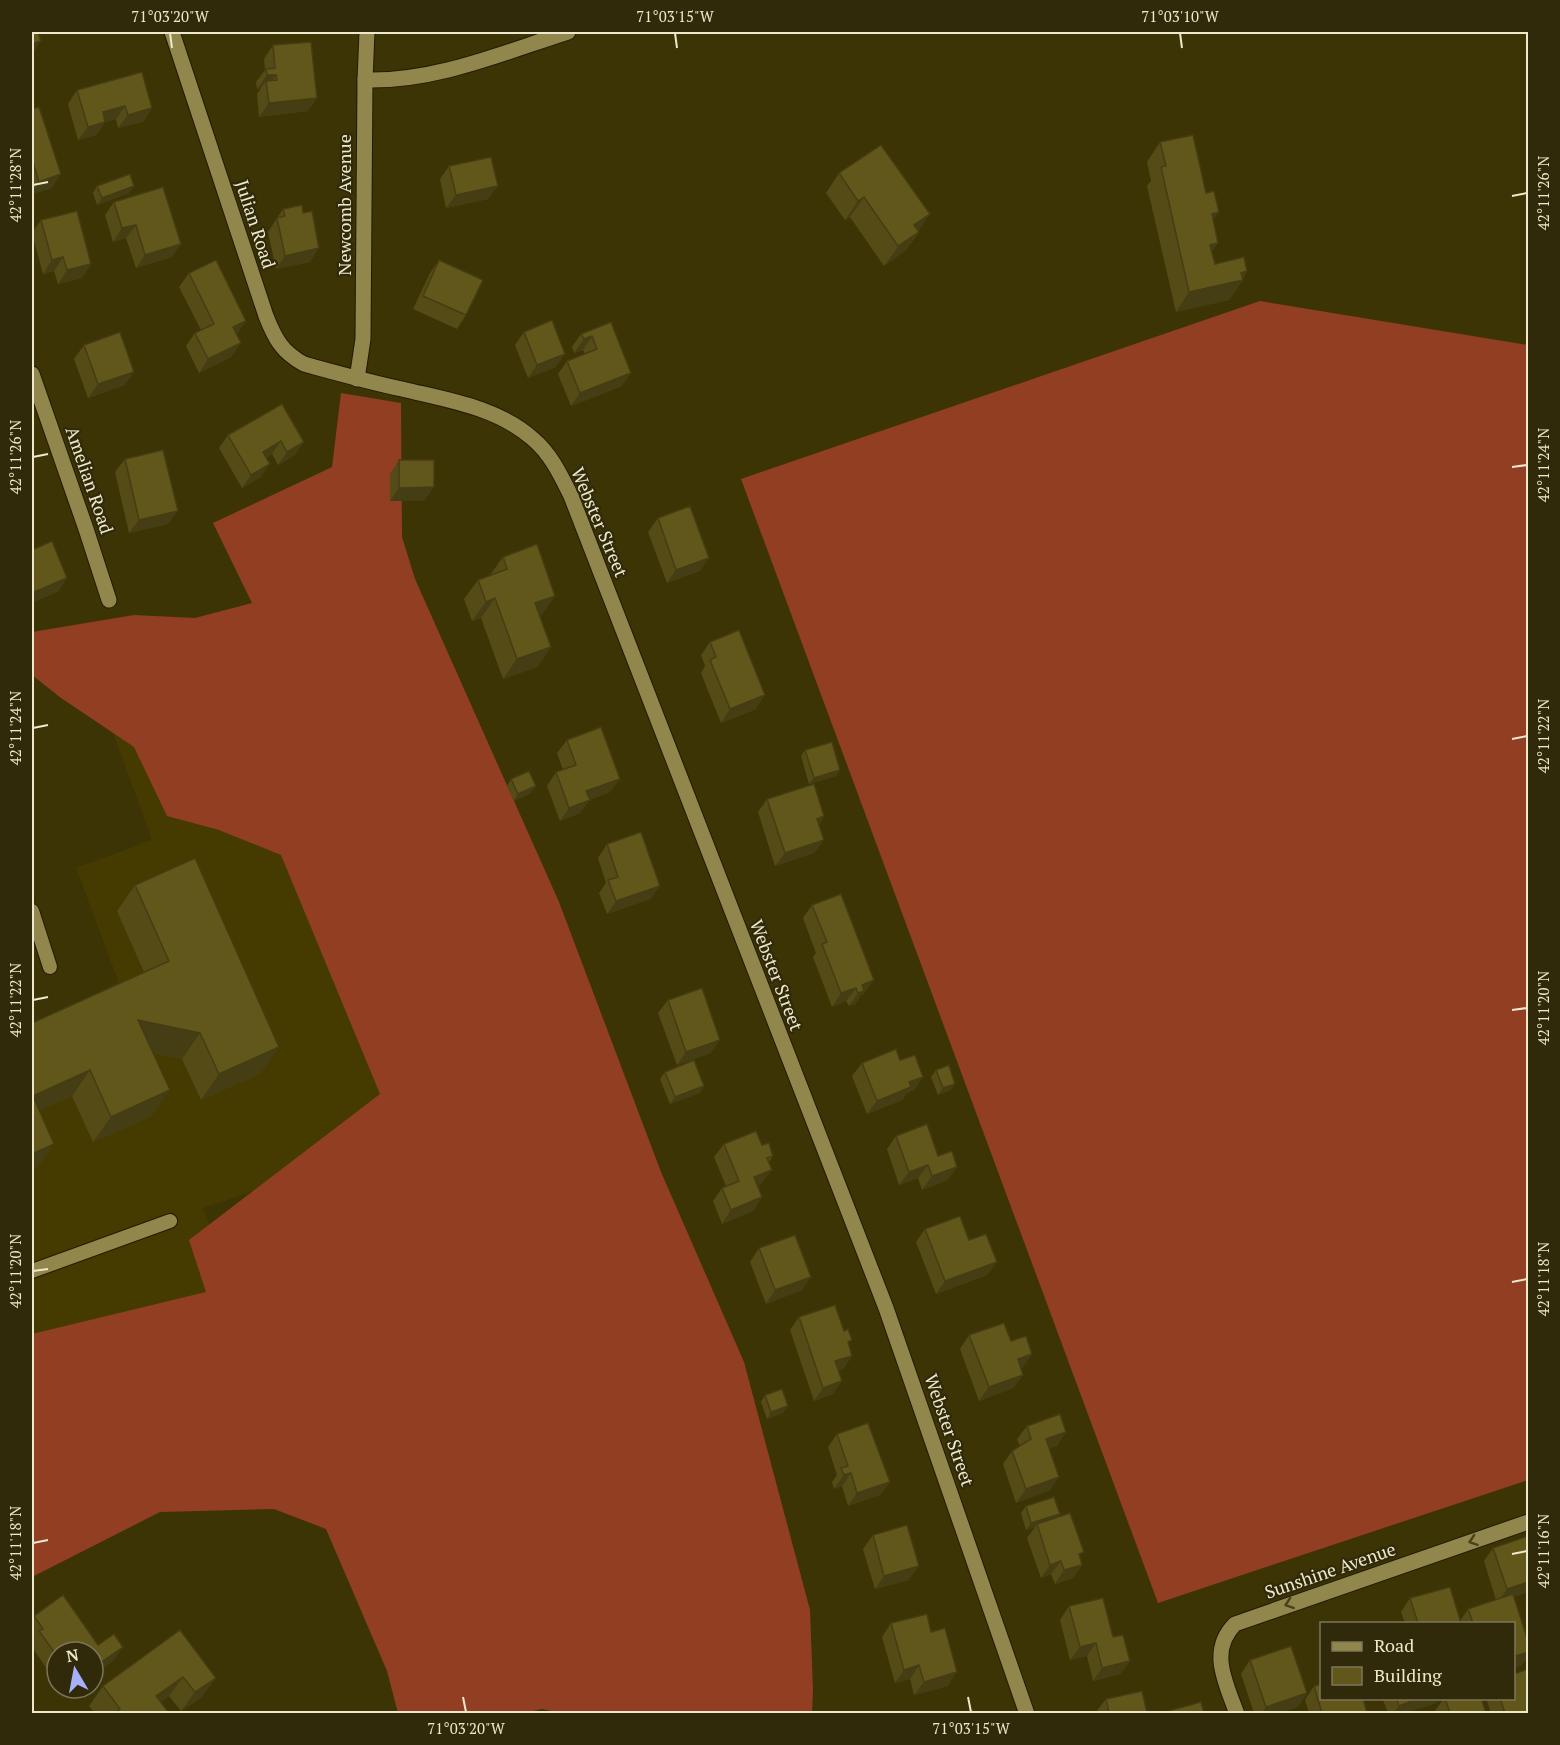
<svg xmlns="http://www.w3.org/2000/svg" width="1560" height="1745" font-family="'PT Serif',serif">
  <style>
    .built { fill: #453b01 }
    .forest { fill: #923e22 }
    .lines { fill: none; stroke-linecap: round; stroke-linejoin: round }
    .lane-casing { stroke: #211b00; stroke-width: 16 }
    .street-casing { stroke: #211b00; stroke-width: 17 }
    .lane { stroke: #91864c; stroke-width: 14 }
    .street { stroke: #91864c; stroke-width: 15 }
    .wall { fill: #544b17 }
    .shaded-wall { fill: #453d13 }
    .building { fill: #62571b; stroke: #453d13; stroke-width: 1.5 }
    .oneway { stroke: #48411b }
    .ticks { fill: none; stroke: #eee9cb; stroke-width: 2 }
    .labels { text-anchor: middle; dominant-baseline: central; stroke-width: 4.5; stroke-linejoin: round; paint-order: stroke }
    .street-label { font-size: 18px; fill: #eee9cb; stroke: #302a0b }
    .neatline { fill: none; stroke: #eee9cb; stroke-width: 2 }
    .ticks-label { font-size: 15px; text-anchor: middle; fill: #eee9cb }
  </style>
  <rect width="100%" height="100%" fill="#3c3404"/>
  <polygon class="built" points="263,659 434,1131 203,1208 245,1321 32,1362 32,1037 123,994 76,868 152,840 107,716"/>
  <g class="forest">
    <polygon points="1260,301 1528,345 1528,1480 1158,1603 741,479"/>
    <polygon points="341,393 401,403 402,537 415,579 559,902 661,1172 744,1362 810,1610 813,1690 812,1713 566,1714 542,1709 519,1714 398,1713 387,1671 326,1529 274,1509 160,1512 32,1577 32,1334 206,1292 189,1240 380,1094 281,855 219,830 167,816 134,747 61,698 32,675 32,632 134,615 195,618 252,603 213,523 332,467"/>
  </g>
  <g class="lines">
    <g class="lane-casing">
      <g id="lane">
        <polyline points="32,911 50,967"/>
        <polyline points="32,1271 170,1221"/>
      </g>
    </g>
    <g class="street-casing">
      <g id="street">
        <path d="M172,32L266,316C275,339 282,352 304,364C337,373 369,382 402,389C447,400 497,407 533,439C551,454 561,476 571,496L886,1308L1027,1714"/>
        <path d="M365,80C435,82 502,53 568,32"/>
        <polyline points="32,374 86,529 109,600"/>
        <polyline points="357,379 363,339 365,80 367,32"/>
        <path d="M1237,1714C1226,1683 1208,1651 1235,1624L1528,1522"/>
      </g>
    </g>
    <use href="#lane" class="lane"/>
    <use href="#street" class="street"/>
  </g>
  <g class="wall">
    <polygon points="273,45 308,111 259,117 257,94 261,88 257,89 256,82 265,70 264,59"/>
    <polygon points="77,90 152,108 143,122 118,128 116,119 105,122 96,135 78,140 68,104"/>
    <polygon points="32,109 52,188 32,194"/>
    <polygon points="1160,142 1206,193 1213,220 1212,252 1215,264 1247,271 1243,278 1243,280 1229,300 1176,312 1147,186 1151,181 1147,162"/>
    <polygon points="449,166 488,199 446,208 440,179"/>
    <polygon points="839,173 919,232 905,251 884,266 850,217 845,220 826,193"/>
    <polygon points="97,186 129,193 97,205 93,193"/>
    <polygon points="114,202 172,257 136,268 126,238 113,242 105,215"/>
    <polygon points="283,209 310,262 276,269 268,232"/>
    <polygon points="41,220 91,264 82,278 58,284 54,271 43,274 32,233"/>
    <polygon points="439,260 466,315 457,329 413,309 430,273"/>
    <polygon points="189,273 246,321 236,334 241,343 231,357 199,373 186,346 195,333 201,330 179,287"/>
    <polygon points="611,322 622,386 571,406 558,374 567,361 585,354 583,350 574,353 572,347 581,334"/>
    <polygon points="524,332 556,367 528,378 515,345"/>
    <polygon points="84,345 125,385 88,398 74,359"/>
    <polygon points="282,404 295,455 278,465 272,454 266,458 261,477 242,488 219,448 228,435"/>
    <polygon points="125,459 168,524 129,533 115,472"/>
    <polygon points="399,460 424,501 390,501 390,474"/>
    <polygon points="658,518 700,571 667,583 648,532"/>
    <polygon points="503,557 542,615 540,616 551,647 537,667 503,679 481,618 472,621 464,599 478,580 490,575"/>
    <polygon points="710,642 756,709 721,723 701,673 705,666 701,655"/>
    <polygon points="567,740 610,792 589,800 580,813 560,821 547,786 556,772 563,770 557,753"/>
    <polygon points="805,750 840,770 836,776 809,784 801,756"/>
    <polygon points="511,779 531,793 514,801 507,786"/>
    <polygon points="767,799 824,816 819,825 824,840 814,853 775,866 758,812"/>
    <polygon points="607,844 660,886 650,899 607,914 599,893 606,883 598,858"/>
    <polygon points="135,885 261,1073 201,1100 182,1059 153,1053 152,1116 93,1142 72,1096 39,1110 54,1144 36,1169 32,1023 144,972 117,911"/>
    <polygon points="812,905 864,994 861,995 855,1004 849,1006 846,1001 832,1007 813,957 816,953 803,918"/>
    <polygon points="668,1000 711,1053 677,1065 658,1013"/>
    <polygon points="900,1060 923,1077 914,1090 907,1093 902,1100 867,1114 852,1076 862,1063"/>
    <polygon points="936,1070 951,1090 938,1095 931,1077"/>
    <polygon points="665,1072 704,1086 700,1093 670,1104 660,1079"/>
    <polygon points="896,1136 948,1180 922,1190 918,1178 899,1185 887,1149"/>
    <polygon points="724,1144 762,1145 773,1156 769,1162 762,1183 758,1185 762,1197 753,1211 722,1224 713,1201 722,1188 726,1186 714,1157"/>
    <polygon points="925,1229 969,1240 997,1262 987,1275 936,1294 916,1242"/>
    <polygon points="759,1248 802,1290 766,1304 750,1262"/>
    <polygon points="799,1317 849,1345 852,1356 843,1369 838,1370 833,1394 814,1401 790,1330"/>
    <polygon points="969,1335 1011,1341 1032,1354 1022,1368 1021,1368 1023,1375 1013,1388 979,1401 960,1349"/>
    <polygon points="765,1395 783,1413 767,1419 761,1402"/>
    <polygon points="1027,1426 1057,1446 1049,1448 1050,1490 1016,1503 1003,1464 1012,1451 1020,1446 1017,1439"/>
    <polygon points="837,1434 890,1482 880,1495 848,1506 842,1486 834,1489 832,1482 837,1475 828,1447"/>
    <polygon points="1026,1506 1060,1514 1057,1518 1080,1558 1082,1565 1073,1578 1055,1584 1051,1574 1041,1578 1027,1538 1035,1527 1026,1530 1021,1513"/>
    <polygon points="873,1535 909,1580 875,1589 863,1549"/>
    <polygon points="1493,1548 1528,1592 1514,1597 1528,1641 1528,1656 1522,1665 1514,1668 1514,1623 1405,1623 1401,1612 1410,1598 1460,1621 1468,1609 1496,1600 1484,1561"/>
    <polygon points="1069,1606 1113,1637 1130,1661 1120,1674 1093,1681 1087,1656 1070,1660 1060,1620"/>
    <polygon points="34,1616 98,1645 114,1660 93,1675 93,1652 57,1652 57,1667 49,1672 32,1647 32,1619"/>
    <polygon points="891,1623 931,1632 948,1686 914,1695 910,1679 895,1683 882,1637"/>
    <polygon points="180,1630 202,1697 181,1711 169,1696 161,1702 169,1713 95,1713 89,1706 103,1686"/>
    <polygon points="1250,1660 1307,1693 1298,1707 1278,1713 1254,1713 1241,1674"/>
    <polygon points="1314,1686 1367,1713 1309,1713 1305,1700"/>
    <polygon points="1382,1698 1439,1698 1436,1703 1405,1713 1388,1713"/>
    <polygon points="1444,1698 1481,1698 1486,1713 1436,1713 1435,1711"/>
    <polygon points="1486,1698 1514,1698 1528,1713 1491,1713"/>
    <polygon points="1106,1699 1147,1713 1095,1713"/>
  </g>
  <g class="shaded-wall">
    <polygon points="41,41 32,55 32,44"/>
    <polygon points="267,75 276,75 267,88 266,81 261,88 257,89"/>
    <polygon points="317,98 308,111 259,117 269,103"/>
    <polygon points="125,106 116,119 105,122 96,135 78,140 88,127 103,112"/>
    <polygon points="152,108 143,122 118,128 128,115"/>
    <polygon points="61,174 52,188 32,194 32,192 39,182"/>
    <polygon points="134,186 129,193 97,205 102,198"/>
    <polygon points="498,186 488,199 446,208 456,195"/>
    <polygon points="864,197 850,217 845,220 858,201"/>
    <polygon points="1219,212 1205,232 1212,214"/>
    <polygon points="930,214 905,251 884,266 914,225"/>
    <polygon points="136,225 126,238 113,242 122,228"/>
    <polygon points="1218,243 1205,262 1210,245"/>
    <polygon points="181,244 172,257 136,268 145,255"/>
    <polygon points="319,248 310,262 276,269 285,256"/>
    <polygon points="63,257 54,271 43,274 52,260"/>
    <polygon points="91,264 82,278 58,284 67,270"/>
    <polygon points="1247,271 1240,281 1243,280 1229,300 1176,312 1189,292"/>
    <polygon points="246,321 237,334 223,340 233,327"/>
    <polygon points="592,336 583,350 574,353 584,339"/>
    <polygon points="241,343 231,357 199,373 208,359"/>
    <polygon points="565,354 556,367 528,378 537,365"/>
    <polygon points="134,372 125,385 88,398 98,384"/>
    <polygon points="631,373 622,386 571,406 580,393"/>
    <polygon points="281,441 272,454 253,465 263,452"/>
    <polygon points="304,442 295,455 278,465 287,452"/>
    <polygon points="270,464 261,477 242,488 251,475"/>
    <polygon points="434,487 424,501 390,501 399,488"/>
    <polygon points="178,511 168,524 129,533 139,520"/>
    <polygon points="709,558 700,571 667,583 676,570"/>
    <polygon points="67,578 58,592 32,603 32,593"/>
    <polygon points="555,596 542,615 521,622 535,603"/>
    <polygon points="495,598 481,618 472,621 486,602"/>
    <polygon points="551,647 537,667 503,679 517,659"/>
    <polygon points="765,695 756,709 721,723 730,709"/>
    <polygon points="840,770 836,776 809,784 814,778"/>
    <polygon points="620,779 610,792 577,804 586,791"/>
    <polygon points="536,786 531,793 514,801 518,794"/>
    <polygon points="590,800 580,813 560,821 569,808"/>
    <polygon points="824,816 815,830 817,819"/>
    <polygon points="824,840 814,853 775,866 785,853"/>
    <polygon points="660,886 650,899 607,914 616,901"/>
    <polygon points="874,980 864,994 861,995 855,1004 849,1006 858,993 862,985"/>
    <polygon points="856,988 846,1001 832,1007 841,993"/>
    <polygon points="138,1020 200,1033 182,1059 120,1046"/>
    <polygon points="720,1040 711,1053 677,1065 686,1052"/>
    <polygon points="279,1047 261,1073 201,1100 219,1074"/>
    <polygon points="90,1070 72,1096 32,1114 33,1096"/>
    <polygon points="923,1077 914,1090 907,1093 902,1100 867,1114 877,1101 909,1082"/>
    <polygon points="955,1084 951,1090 938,1095 943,1088"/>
    <polygon points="704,1086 700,1093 670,1104 675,1097"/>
    <polygon points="170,1090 152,1116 93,1142 111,1117"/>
    <polygon points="54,1144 36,1169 32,1172 32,1154"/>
    <polygon points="928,1165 918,1178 899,1185 909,1172"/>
    <polygon points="957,1167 948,1180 922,1190 932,1176"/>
    <polygon points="772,1170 762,1183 745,1191 754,1177"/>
    <polygon points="762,1197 753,1211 722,1224 731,1210"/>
    <polygon points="997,1262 987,1275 936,1294 945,1281"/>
    <polygon points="811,1277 802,1290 766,1304 775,1290"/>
    <polygon points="1032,1354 1022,1368 1009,1372 1018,1359"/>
    <polygon points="852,1356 843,1369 826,1375 835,1361"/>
    <polygon points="1023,1375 1013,1388 979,1401 989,1387"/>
    <polygon points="842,1381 833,1394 814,1401 823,1388"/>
    <polygon points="788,1406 783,1413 767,1419 771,1412"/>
    <polygon points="1066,1432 1057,1446 1036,1453 1046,1439"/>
    <polygon points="851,1473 842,1486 834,1489 844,1475"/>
    <polygon points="1059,1477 1050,1490 1016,1503 1026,1489"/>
    <polygon points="890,1482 880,1495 848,1506 857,1493"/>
    <polygon points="1060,1514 1055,1520 1037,1524 1035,1527 1026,1530 1031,1523"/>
    <polygon points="1061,1561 1051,1574 1041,1578 1050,1565"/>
    <polygon points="1082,1565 1073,1578 1055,1584 1064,1570"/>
    <polygon points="919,1566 909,1580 875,1589 884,1576"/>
    <polygon points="1528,1582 1528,1592 1497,1603 1507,1589"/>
    <polygon points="1096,1643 1087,1656 1070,1660 1080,1647"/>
    <polygon points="123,1647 114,1660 93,1675 93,1668"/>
    <polygon points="1528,1652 1528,1656 1522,1665 1514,1668 1514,1660 1516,1656"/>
    <polygon points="57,1661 57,1667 49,1672"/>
    <polygon points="1130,1661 1120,1674 1093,1681 1102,1668"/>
    <polygon points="919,1665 910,1679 895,1683 904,1670"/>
    <polygon points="957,1672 948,1686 914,1695 924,1682"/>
    <polygon points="183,1677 169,1696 146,1713 156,1696"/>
    <polygon points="216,1678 202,1697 181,1711 195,1692"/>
    <polygon points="1307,1693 1298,1707 1278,1713 1262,1713 1266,1707"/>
    <polygon points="1419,1698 1439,1698 1436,1703 1405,1713 1393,1713 1399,1706"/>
  </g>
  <g class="building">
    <polygon points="32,32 38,32 41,41 32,44"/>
    <polygon points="311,42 317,98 269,103 266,81 277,80 276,75 267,75 266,69 275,68 273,45"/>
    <polygon points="142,72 152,108 128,115 125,106 103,112 105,122 88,127 77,90"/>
    <polygon points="39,107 61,174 39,182 32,159 32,109"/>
    <polygon points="1193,135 1206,193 1214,191 1219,212 1212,214 1218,243 1210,245 1215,264 1244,257 1247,271 1241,273 1243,280 1189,292 1161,167 1166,166 1160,142"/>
    <polygon points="881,145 930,214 914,225 919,232 898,246 864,197 858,201 839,173"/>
    <polygon points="491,157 498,186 456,195 449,166"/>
    <polygon points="130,174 134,186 102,198 97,186"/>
    <polygon points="163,187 181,244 145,255 136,225 122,228 114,202"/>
    <polygon points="302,205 303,213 312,211 319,248 285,256 277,218 285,216 283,209"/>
    <polygon points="77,211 91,264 67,270 63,257 52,260 41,220"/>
    <polygon points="216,260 246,321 233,327 241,343 208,359 195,333 214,324 189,273"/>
    <polygon points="439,260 483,280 466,315 423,296"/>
    <polygon points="552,320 565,354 537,365 524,332"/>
    <polygon points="611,322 631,373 580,393 567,361 597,349 592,336 584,339 581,334"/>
    <polygon points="120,332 134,372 98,384 84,345"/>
    <polygon points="282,404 304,442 287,452 281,441 263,452 270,464 251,475 228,435"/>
    <polygon points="163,450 178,511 139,520 125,459"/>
    <polygon points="399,460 434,460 434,487 399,488"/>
    <polygon points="690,506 709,558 676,570 658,518"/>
    <polygon points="52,541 67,578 32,593 32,550"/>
    <polygon points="537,544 555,596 535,603 551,647 517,659 495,598 486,602 478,580 507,569 503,557"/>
    <polygon points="739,630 765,695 730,709 710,660 716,657 710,642"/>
    <polygon points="601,727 620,779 586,791 590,800 569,808 556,772 576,765 567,740"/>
    <polygon points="832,742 840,770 814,778 805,750"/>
    <polygon points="529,771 536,786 518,794 511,779"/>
    <polygon points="814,784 824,816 817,819 824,840 785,853 767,799"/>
    <polygon points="641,832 660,886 616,901 608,880 618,877 607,844"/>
    <polygon points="195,858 279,1047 219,1074 200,1033 138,1020 170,1090 111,1117 90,1070 33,1096 54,1144 32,1154 32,1023 169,961 135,885"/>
    <polygon points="841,894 874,980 862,985 864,991 858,993 856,988 841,993 822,944 827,942 812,905"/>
    <polygon points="702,988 720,1040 686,1052 668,1000"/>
    <polygon points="896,1049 900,1060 915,1055 923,1077 909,1082 911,1087 877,1101 862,1063"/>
    <polygon points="694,1060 704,1086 675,1097 665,1072"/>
    <polygon points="949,1065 955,1084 943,1088 936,1070"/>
    <polygon points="927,1124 938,1156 952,1151 957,1167 932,1176 928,1165 909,1172 896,1136"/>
    <polygon points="756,1131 762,1145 769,1143 773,1156 767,1158 772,1170 754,1177 762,1197 731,1210 722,1188 739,1181 724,1144"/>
    <polygon points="960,1216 969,1240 986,1234 997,1262 945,1281 925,1229"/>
    <polygon points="795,1235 811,1277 775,1290 759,1248"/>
    <polygon points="835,1305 844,1331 848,1329 852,1340 848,1342 852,1356 835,1361 842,1381 823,1388 799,1317"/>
    <polygon points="1004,1323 1011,1341 1026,1336 1032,1354 1018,1359 1023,1375 989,1387 969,1335"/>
    <polygon points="782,1389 788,1406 771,1412 765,1395"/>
    <polygon points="1060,1414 1066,1432 1046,1439 1059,1477 1026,1489 1012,1451 1031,1439 1027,1426"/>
    <polygon points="868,1423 890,1482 857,1493 851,1473 844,1475 841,1468 848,1466 837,1434"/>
    <polygon points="1054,1497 1060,1514 1031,1523 1026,1506"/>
    <polygon points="1070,1513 1084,1552 1079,1554 1082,1565 1064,1570 1061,1561 1050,1565 1037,1524"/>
    <polygon points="907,1525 919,1566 884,1576 873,1535"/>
    <polygon points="1528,1536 1528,1582 1507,1589 1493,1548"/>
    <polygon points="1450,1587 1461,1623 1418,1623 1410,1598"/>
    <polygon points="1513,1594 1528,1641 1528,1652 1516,1656 1514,1649 1514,1623 1473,1623 1468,1609"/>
    <polygon points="63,1595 98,1645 114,1634 123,1647 93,1668 93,1652 78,1652 74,1648 68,1652 57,1652 57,1656 39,1631 43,1629 34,1616"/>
    <polygon points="1103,1598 1113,1637 1123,1635 1130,1661 1102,1668 1096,1643 1080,1647 1069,1606"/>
    <polygon points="927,1614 931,1632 945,1628 957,1672 924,1682 919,1665 904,1670 891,1623"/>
    <polygon points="180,1630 216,1678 195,1692 183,1677 156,1696 169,1713 115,1713 120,1709 103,1686"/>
    <polygon points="1291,1646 1307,1693 1266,1707 1250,1660"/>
    <polygon points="1528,1669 1528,1713 1505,1713 1500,1698 1514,1698 1514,1674"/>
    <polygon points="1322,1684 1322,1698 1363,1698 1367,1713 1322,1713 1314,1686"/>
    <polygon points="1142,1691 1147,1713 1109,1713 1106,1699"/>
    <polygon points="1396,1698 1419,1698 1399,1706"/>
    <polygon points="1445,1698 1481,1698 1486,1713 1450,1713"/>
    <polygon points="1201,1702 1204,1713 1161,1713"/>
    <polygon points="973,1710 973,1713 961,1713"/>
  </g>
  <defs><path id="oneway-chevron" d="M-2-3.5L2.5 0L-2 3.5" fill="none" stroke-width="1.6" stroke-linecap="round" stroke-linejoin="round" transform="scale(1.5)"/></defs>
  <g class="oneway">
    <use href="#oneway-chevron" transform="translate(1473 1541) rotate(161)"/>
    <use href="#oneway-chevron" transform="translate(1289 1604) rotate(161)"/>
  </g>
  <path class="ticks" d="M170,33L172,48M675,33L677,48M1180,33L1182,48M33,185L48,182M1512,196L1527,193M33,457L48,454M1512,467L1527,465M33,728L48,725M1512,739L1527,736M33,1000L48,997M1512,1010L1527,1008M33,1271L48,1269M1512,1282L1527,1279M33,1543L48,1540M1512,1554L1527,1551M463,1697L466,1712M968,1697L971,1712"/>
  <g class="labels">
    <g class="street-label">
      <text transform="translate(344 205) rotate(-90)">Newcomb Avenue</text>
      <text transform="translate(256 224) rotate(72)">Julian Road</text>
      <text transform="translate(90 480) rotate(71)">Amelian Road</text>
      <text transform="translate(600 522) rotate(67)">Webster Street</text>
      <text transform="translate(777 975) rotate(69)">Webster Street</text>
      <text transform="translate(950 1430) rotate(71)">Webster Street</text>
      <text transform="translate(1330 1570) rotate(-19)">Sunshine Avenue</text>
    </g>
  </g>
  <rect width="1560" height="1745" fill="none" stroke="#302a0b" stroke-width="66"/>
  <rect x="1320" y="1622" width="195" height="78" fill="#302a0b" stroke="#7c7658" stroke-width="1.5"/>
  <rect x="1332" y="1642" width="30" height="9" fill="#91864c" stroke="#7c7658" stroke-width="1.5"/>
  <text x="1374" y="1652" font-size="18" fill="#eee9cb">Road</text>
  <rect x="1332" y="1667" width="30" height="18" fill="#62571b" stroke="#7c7658" stroke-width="1.5"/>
  <text x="1374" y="1682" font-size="18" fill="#eee9cb">Building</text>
  <g transform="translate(75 1670) rotate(350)"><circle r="28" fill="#302a0b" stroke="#7c7658" stroke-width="1.5"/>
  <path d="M0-4.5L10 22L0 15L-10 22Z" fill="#a8b0fc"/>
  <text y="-9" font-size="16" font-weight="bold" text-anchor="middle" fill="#eee9cb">N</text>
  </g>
  <rect x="33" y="33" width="1494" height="1679" class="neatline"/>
  <g class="ticks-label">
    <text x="170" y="22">71°03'20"W</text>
    <text x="675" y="22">71°03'15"W</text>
    <text x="1180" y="22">71°03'10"W</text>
    <text transform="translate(16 185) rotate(-90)" y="5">42°11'28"N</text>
    <text transform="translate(1544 193) rotate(-90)" y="5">42°11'26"N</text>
    <text transform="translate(16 457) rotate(-90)" y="5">42°11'26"N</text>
    <text transform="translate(1544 465) rotate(-90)" y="5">42°11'24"N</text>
    <text transform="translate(16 728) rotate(-90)" y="5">42°11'24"N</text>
    <text transform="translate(1544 736) rotate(-90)" y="5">42°11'22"N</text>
    <text transform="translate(16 1000) rotate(-90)" y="5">42°11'22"N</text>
    <text transform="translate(1544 1008) rotate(-90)" y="5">42°11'20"N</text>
    <text transform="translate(16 1271) rotate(-90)" y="5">42°11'20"N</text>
    <text transform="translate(1544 1279) rotate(-90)" y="5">42°11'18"N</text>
    <text transform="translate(16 1543) rotate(-90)" y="5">42°11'18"N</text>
    <text transform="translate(1544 1551) rotate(-90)" y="5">42°11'16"N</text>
    <text x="466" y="1734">71°03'20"W</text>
    <text x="971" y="1734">71°03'15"W</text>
  </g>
</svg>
